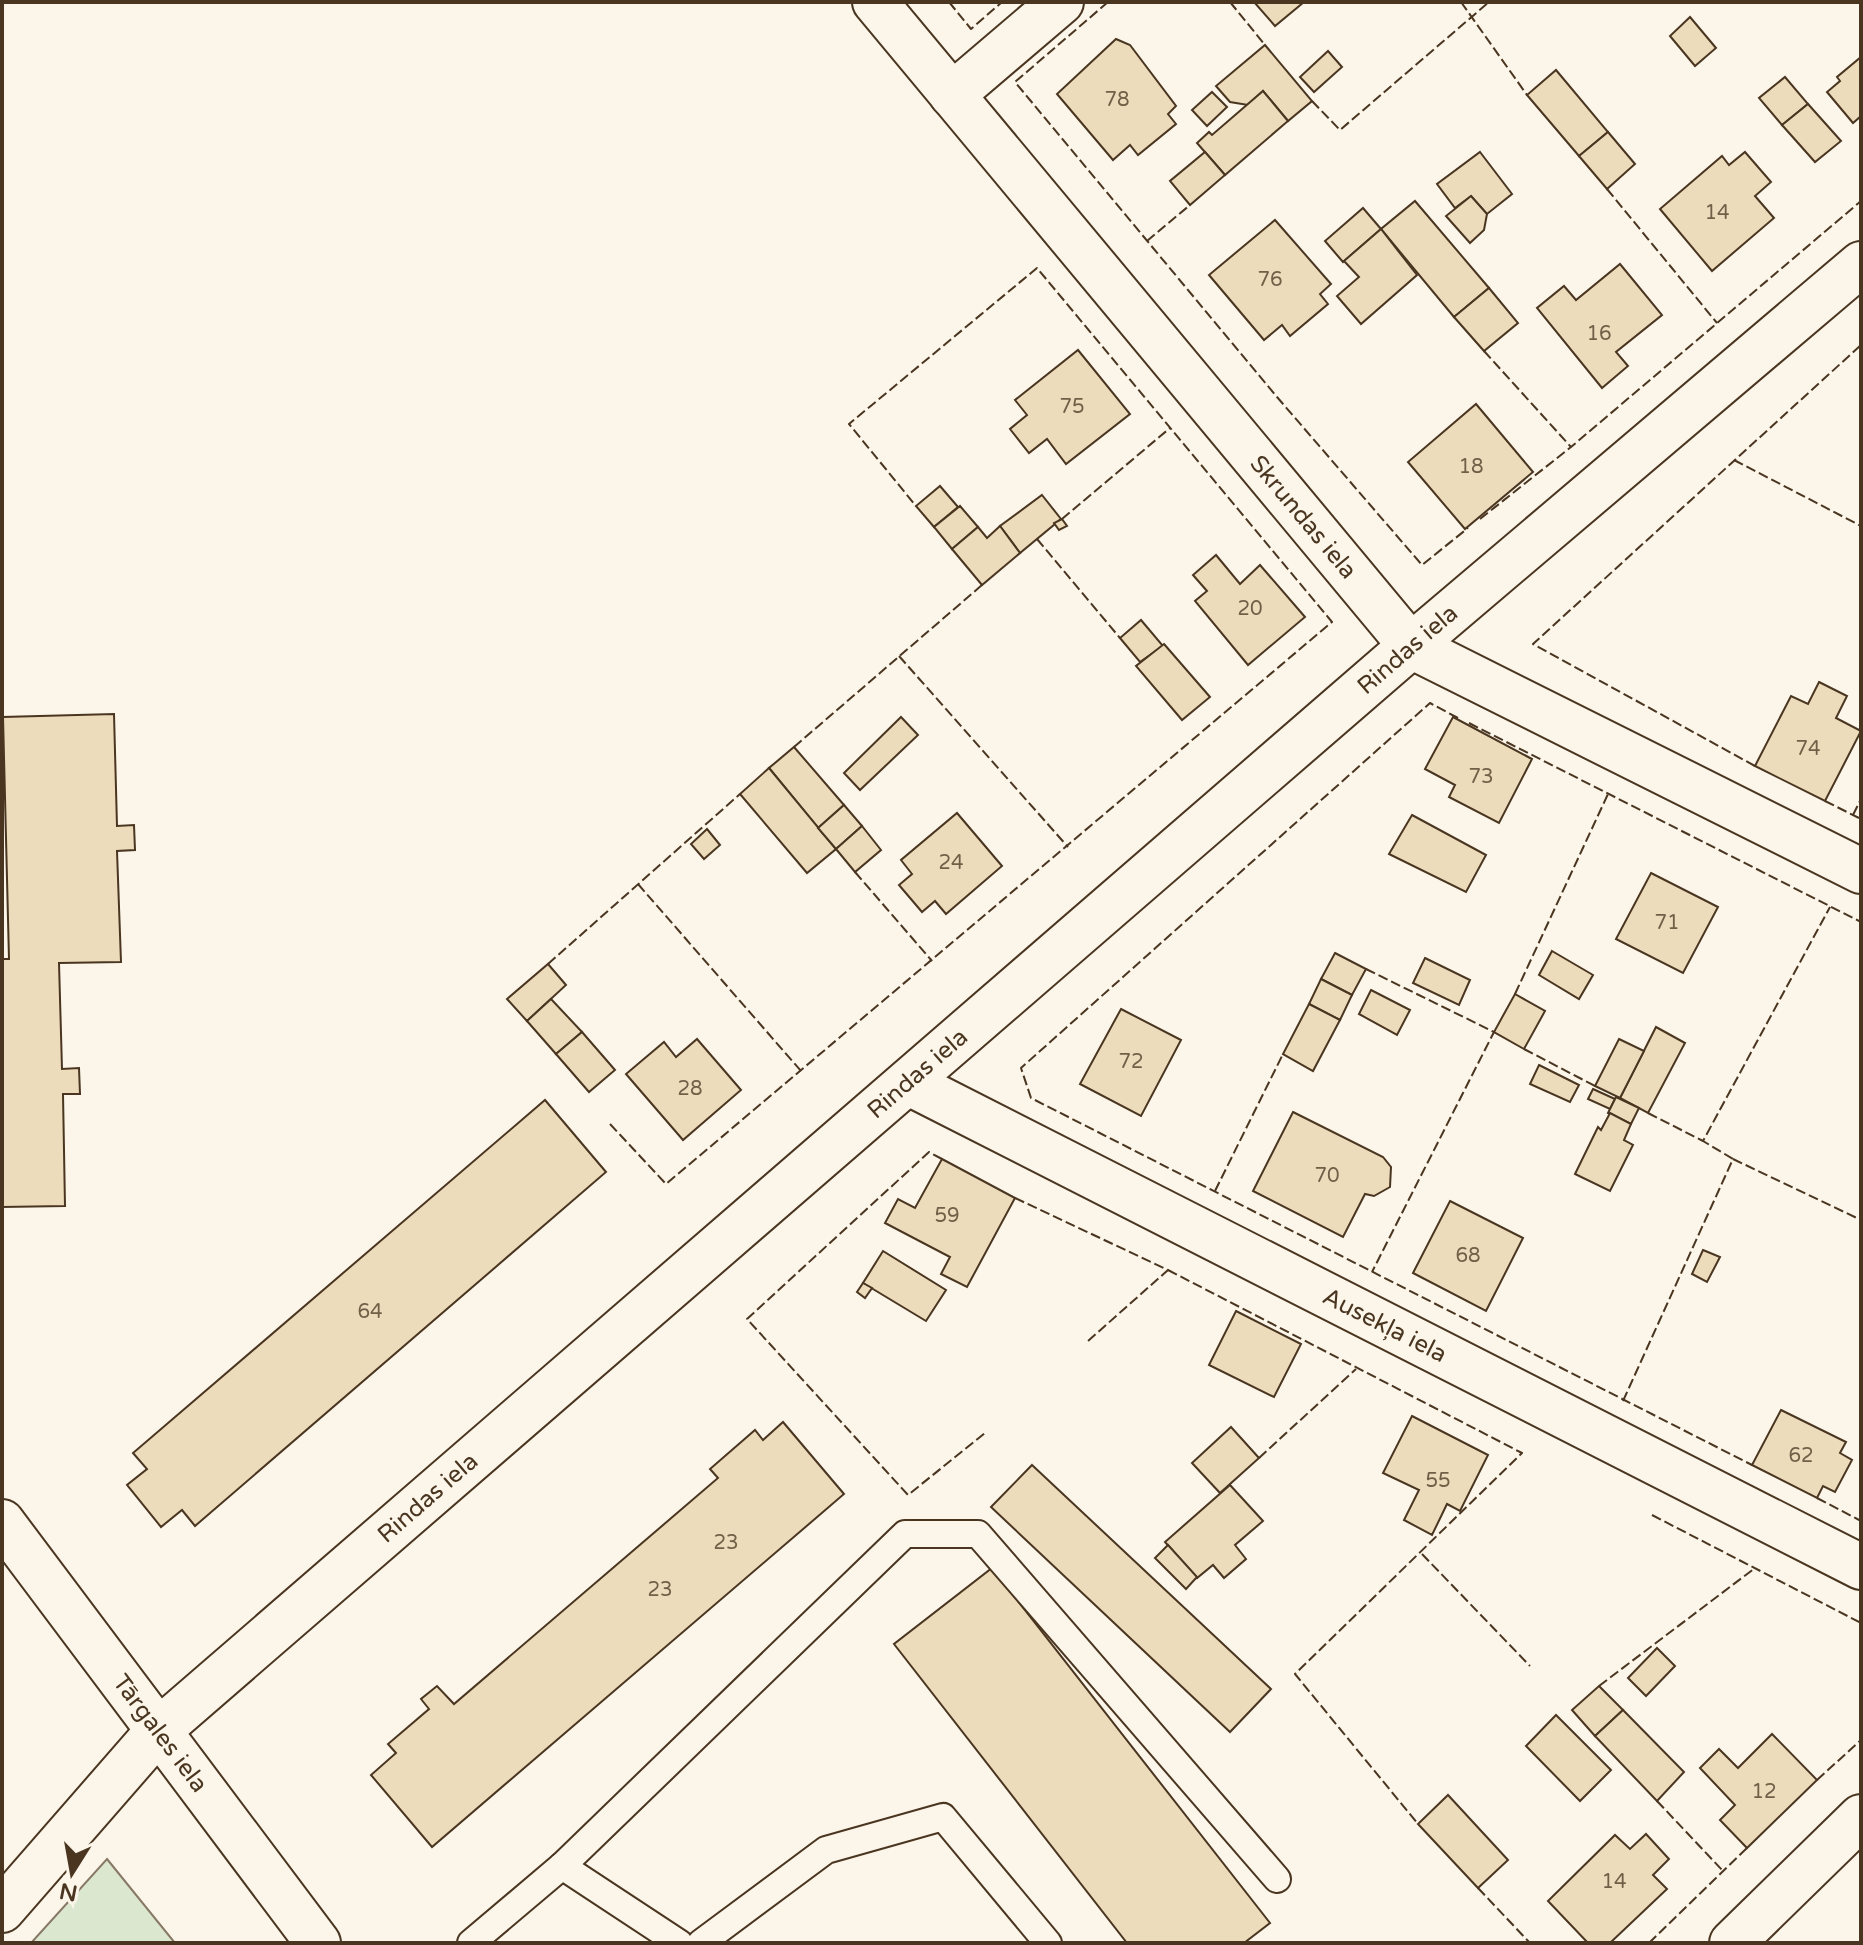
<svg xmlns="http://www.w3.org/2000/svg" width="1863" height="1945" font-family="'Varela Round',sans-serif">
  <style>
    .green { fill: #dce7d0; stroke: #887966; stroke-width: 2 }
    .building { fill: #ecdcbc; stroke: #4a3520; stroke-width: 2 }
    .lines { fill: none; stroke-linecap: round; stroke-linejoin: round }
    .lane-casing { stroke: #4a3520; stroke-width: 30 }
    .street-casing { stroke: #4a3520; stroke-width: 48 }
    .secondary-casing { stroke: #4a3520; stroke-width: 48 }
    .lane { stroke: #fbf6e9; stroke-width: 26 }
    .street { stroke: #fbf6e9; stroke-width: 44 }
    .secondary { stroke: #fbf6e9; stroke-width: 44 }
    .fence { stroke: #4a3520; stroke-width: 2; stroke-dasharray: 10 4; stroke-linecap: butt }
    .labels { text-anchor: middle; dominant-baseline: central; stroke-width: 6; stroke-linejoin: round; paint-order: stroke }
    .number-label { font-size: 20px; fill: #725f47 }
    .street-label { font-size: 24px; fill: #4a3520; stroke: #fbf6e9 }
  </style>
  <rect width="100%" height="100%" fill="#fbf6e9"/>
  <polygon class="green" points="107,1859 175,1943 31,1943"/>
  <g class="building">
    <polygon points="1254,2 1304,2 1275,26"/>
    <polygon points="1690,17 1716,48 1695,66 1670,36"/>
    <polygon points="1116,39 1130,45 1176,106 1168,114 1176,124 1138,155 1130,145 1113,160 1057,94"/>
    <polygon points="1265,45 1312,101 1288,121 1263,91 1248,105 1230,102 1216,86"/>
    <polygon points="1328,51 1342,67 1314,92 1300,77"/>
    <polygon points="1861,57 1861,116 1853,123 1827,92 1840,81 1837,77"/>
    <polygon points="1556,70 1608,132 1579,156 1527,95"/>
    <polygon points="1785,77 1808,104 1782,125 1759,98"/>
    <polygon points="1263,91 1288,121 1225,175 1197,143 1209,132 1212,135"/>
    <polygon points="1212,92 1227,107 1207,126 1192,110"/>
    <polygon points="1808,104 1841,141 1815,162 1782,125"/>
    <polygon points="1608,132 1635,164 1607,189 1579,156"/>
    <polygon points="1205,152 1225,175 1190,205 1170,181"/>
    <polygon points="1480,152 1512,194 1487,214 1471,196 1455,208 1437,184"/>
    <polygon points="1745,152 1771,182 1755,196 1774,218 1712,271 1660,209 1722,156 1729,165"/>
    <polygon points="1471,196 1487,214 1484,230 1470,243 1446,216"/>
    <polygon points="1415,201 1489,288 1454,317 1381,229"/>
    <polygon points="1363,208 1381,229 1343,262 1325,241"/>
    <polygon points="1275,220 1331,284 1320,294 1328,304 1290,336 1282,325 1264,340 1209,275"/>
    <polygon points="1381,229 1417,275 1361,324 1337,296 1359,277 1344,261"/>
    <polygon points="1620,264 1662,315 1616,352 1628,366 1602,388 1537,308 1564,286 1576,300"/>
    <polygon points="1489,288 1518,323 1484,351 1454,317"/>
    <polygon points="1078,350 1130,414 1066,464 1047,439 1029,453 1010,429 1027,415 1015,400"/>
    <polygon points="1476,404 1533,472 1465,529 1408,462"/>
    <polygon points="940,486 958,507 934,527 916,506"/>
    <polygon points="1042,495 1061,519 1020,553 1000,526"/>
    <polygon points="960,506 978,527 952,549 934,527"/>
    <polygon points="1062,519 1067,526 1059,530 1054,523"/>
    <polygon points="1000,526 1020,553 982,585 952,549 978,527 987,538"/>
    <polygon points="1216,555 1240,584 1260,565 1305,617 1248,665 1195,601 1207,591 1193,575"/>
    <polygon points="1141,620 1163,646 1140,662 1120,638"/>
    <polygon points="1164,644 1210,697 1182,720 1136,666"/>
    <polygon points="1819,682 1847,696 1836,718 1861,731 1825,801 1755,766 1791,696 1808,704"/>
    <polygon points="114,714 117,826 134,825 135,850 117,851 121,962 59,963 62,1069 79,1068 80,1094 63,1094 65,1206 2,1207 2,959 9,959 3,717"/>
    <polygon points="901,717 918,735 860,790 844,773"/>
    <polygon points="1453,717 1532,759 1499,823 1449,797 1455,785 1425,769"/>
    <polygon points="794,747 844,805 818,828 769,768"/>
    <polygon points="769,768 836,849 807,873 740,794"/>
    <polygon points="844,805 862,826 836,849 818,828"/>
    <polygon points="957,813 1002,866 946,914 935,901 922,912 899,885 912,874 901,860"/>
    <polygon points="1412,815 1486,855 1466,892 1389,854"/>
    <polygon points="862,826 881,850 855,872 836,849"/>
    <polygon points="707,829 720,845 704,859 691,844"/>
    <polygon points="1651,873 1718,907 1683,973 1616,939"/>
    <polygon points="1552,951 1593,975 1579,999 1539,975"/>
    <polygon points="1335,953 1366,969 1352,995 1321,979"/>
    <polygon points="1425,958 1470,980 1459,1005 1413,983"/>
    <polygon points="548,964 566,985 527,1021 507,999"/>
    <polygon points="1321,979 1352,995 1340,1020 1309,1004"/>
    <polygon points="1371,990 1410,1010 1397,1035 1359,1014"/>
    <polygon points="1515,994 1545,1011 1524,1049 1494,1032"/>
    <polygon points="551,999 582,1032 556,1054 527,1021"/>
    <polygon points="1309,1004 1340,1020 1313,1071 1283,1054"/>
    <polygon points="1121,1009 1181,1040 1141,1116 1080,1084"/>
    <polygon points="1656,1027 1685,1043 1648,1113 1620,1098"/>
    <polygon points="582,1032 615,1070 589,1092 556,1054"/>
    <polygon points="697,1039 741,1090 683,1140 626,1074 664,1042 676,1057"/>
    <polygon points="1619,1039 1644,1051 1620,1098 1595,1086"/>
    <polygon points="1539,1065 1579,1085 1570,1102 1530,1084"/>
    <polygon points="1593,1089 1615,1099 1610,1109 1588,1099"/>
    <polygon points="1616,1097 1639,1108 1631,1124 1608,1113"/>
    <polygon points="545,1100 606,1172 195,1526 182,1510 161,1527 127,1485 147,1469 133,1453"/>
    <polygon points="1293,1112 1383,1157 1391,1167 1390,1187 1374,1196 1365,1194 1343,1237 1253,1191"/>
    <polygon points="1610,1113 1631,1124 1624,1140 1633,1145 1610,1191 1575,1174 1598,1127 1601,1130"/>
    <polygon points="942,1159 1015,1198 967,1287 941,1274 950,1257 885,1223 898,1199 915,1208"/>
    <polygon points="1450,1201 1523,1238 1486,1311 1413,1273"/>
    <polygon points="1703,1250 1720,1257 1707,1282 1692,1274"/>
    <polygon points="883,1251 946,1290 926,1321 863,1283"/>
    <polygon points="863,1283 872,1288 865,1298 857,1292"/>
    <polygon points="1236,1311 1301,1344 1274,1397 1209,1365"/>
    <polygon points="1781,1410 1846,1442 1840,1453 1852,1460 1835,1492 1823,1486 1817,1498 1752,1465"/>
    <polygon points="1412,1416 1488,1455 1460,1511 1447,1504 1432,1535 1404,1520 1419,1490 1383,1473"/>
    <polygon points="783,1422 844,1494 432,1847 371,1775 396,1753 388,1744 429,1709 421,1699 437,1686 454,1704 718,1478 710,1469 755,1430 763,1440"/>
    <polygon points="1231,1427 1259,1458 1220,1493 1192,1463"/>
    <polygon points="1032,1465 1271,1689 1230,1732 991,1507"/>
    <polygon points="1230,1485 1263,1521 1235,1545 1246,1559 1224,1578 1213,1565 1197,1578 1165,1542"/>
    <polygon points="1168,1545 1197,1577 1186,1589 1155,1558"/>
    <polygon points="992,1568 1270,1923 1244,1943 1127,1943 894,1644"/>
    <polygon points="1657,1648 1675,1666 1646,1696 1628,1678"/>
    <polygon points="1599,1686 1623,1710 1595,1736 1572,1710"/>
    <polygon points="1623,1710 1684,1772 1657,1801 1595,1736"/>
    <polygon points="1556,1715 1611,1770 1580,1801 1526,1746"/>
    <polygon points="1772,1734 1817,1780 1747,1848 1720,1820 1735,1805 1700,1768 1719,1749 1738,1768"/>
    <polygon points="1448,1795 1508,1860 1478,1888 1418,1824"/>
    <polygon points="1646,1834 1669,1859 1653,1875 1667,1889 1610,1943 1588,1943 1548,1901 1615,1835 1630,1849"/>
  </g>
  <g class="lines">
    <g class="lane-casing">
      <g id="lane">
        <polyline points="562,1866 679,1943"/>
        <polyline points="471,1943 562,1866 905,1534 978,1534 1277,1879"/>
        <polyline points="701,1943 826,1850 943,1817 1048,1943"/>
      </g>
    </g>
    <g class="street-casing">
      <g id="street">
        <path id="s1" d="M875,2L1411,646L1861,871"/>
        <polyline points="952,95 1061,2"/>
        <path id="s2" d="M909,1083L1861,1567"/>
        <path id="s3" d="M2,1910L158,1731L1411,646L1861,264"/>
        <polyline points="1732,1943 1861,1817"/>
      </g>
    </g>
    <g class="secondary-casing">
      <g id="secondary">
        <path id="s4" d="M2,1522L318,1943"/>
      </g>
    </g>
    <use href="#lane" class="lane"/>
    <use href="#street" class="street"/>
    <use href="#secondary" class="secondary"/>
    <g class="fence">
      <polyline points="949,2 971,29 1002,2"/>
      <polyline points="1108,2 1015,82 1277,397 1422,565 1468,528"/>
      <polyline points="1230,2 1265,45"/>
      <polyline points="1461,2 1527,95"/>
      <polyline points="1312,101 1340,130 1489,2"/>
      <polyline points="1607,189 1717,323"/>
      <polyline points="1147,241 1190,205"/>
      <polyline points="1484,351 1571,447"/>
      <polyline points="1734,460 1861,526"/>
      <polyline points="1062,519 1170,428"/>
      <polyline points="1480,519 1571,447 1861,201"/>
      <polyline points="1037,539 1120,638"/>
      <polyline points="899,656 1068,847"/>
      <polyline points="1458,718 1430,703 1021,1068 1031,1098 1752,1465"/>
      <polyline points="1469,723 1861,922"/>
      <polyline points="794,747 982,585"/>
      <polyline points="1755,766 1533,644 1861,345"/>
      <polyline points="1825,801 1861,819"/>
      <polyline points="1853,815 1861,799"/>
      <polyline points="855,872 932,961"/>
      <polyline points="638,884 801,1071"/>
      <polyline points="548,964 740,794"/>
      <polyline points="1366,969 1494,1032 1372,1272"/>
      <polyline points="1515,994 1608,794"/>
      <polyline points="1524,1049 1595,1086"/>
      <polyline points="1648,1113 1703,1141"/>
      <polyline points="610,1124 666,1184 1332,622 1037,268 849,424 916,506"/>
      <polyline points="942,1159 929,1152 747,1319 908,1495 985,1433"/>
      <polyline points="1733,1159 1861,1220"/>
      <polyline points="1215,1191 1283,1054"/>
      <polyline points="1015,1198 1168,1270 1088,1341"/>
      <polyline points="1168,1270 1522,1453 1295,1674 1418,1824"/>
      <polyline points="1623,1401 1733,1159 1703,1141 1830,907"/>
      <polyline points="1259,1458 1356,1369"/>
      <polyline points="1817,1498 1861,1521"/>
      <polyline points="1652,1515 1861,1623"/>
      <polyline points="1422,1554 1530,1666"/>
      <polyline points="1599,1686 1755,1568"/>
      <polyline points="1817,1780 1861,1740"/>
      <polyline points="1657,1801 1723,1871"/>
      <polyline points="1478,1888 1530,1943"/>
      <polyline points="1649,1943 1747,1848"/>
    </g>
  </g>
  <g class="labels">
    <g class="number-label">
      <text x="1117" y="100">78</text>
      <text x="1717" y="213">14</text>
      <text x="1270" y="280">76</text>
      <text x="1599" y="334">16</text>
      <text x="1072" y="407">75</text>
      <text x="1471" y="467">18</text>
      <text x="1250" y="609">20</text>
      <text x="1808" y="749">74</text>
      <text x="1481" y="777">73</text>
      <text x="951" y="863">24</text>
      <text x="1667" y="923">71</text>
      <text x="1131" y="1062">72</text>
      <text x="690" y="1089">28</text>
      <text x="1327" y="1176">70</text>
      <text x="947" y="1216">59</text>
      <text x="1468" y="1256">68</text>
      <text x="370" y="1312">64</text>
      <text x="1801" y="1456">62</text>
      <text x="1438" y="1481">55</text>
      <text x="726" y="1543">23</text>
      <text x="660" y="1590">23</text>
      <text x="1764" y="1792">12</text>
      <text x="1614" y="1882">14</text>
    </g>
    <g class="street-label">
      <text stroke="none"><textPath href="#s1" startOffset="670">Skrundas iela</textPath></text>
      <text stroke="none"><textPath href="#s3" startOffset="1890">Rindas iela</textPath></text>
      <text stroke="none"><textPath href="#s3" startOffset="1242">Rindas iela</textPath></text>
      <text stroke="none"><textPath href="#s2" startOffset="534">Ausekļa iela</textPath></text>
      <text stroke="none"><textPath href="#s3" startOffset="594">Rindas iela</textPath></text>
      <text stroke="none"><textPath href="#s4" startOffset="264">Tārgales iela</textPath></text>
    </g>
  </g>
  <rect width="1863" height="1945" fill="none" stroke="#4a3520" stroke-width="8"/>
  <g transform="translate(72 1873) rotate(191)" stroke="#fbf6e9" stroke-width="6" paint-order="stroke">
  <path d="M0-6L14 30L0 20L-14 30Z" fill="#4a3520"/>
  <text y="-12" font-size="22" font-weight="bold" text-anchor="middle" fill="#4a3520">N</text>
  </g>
</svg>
